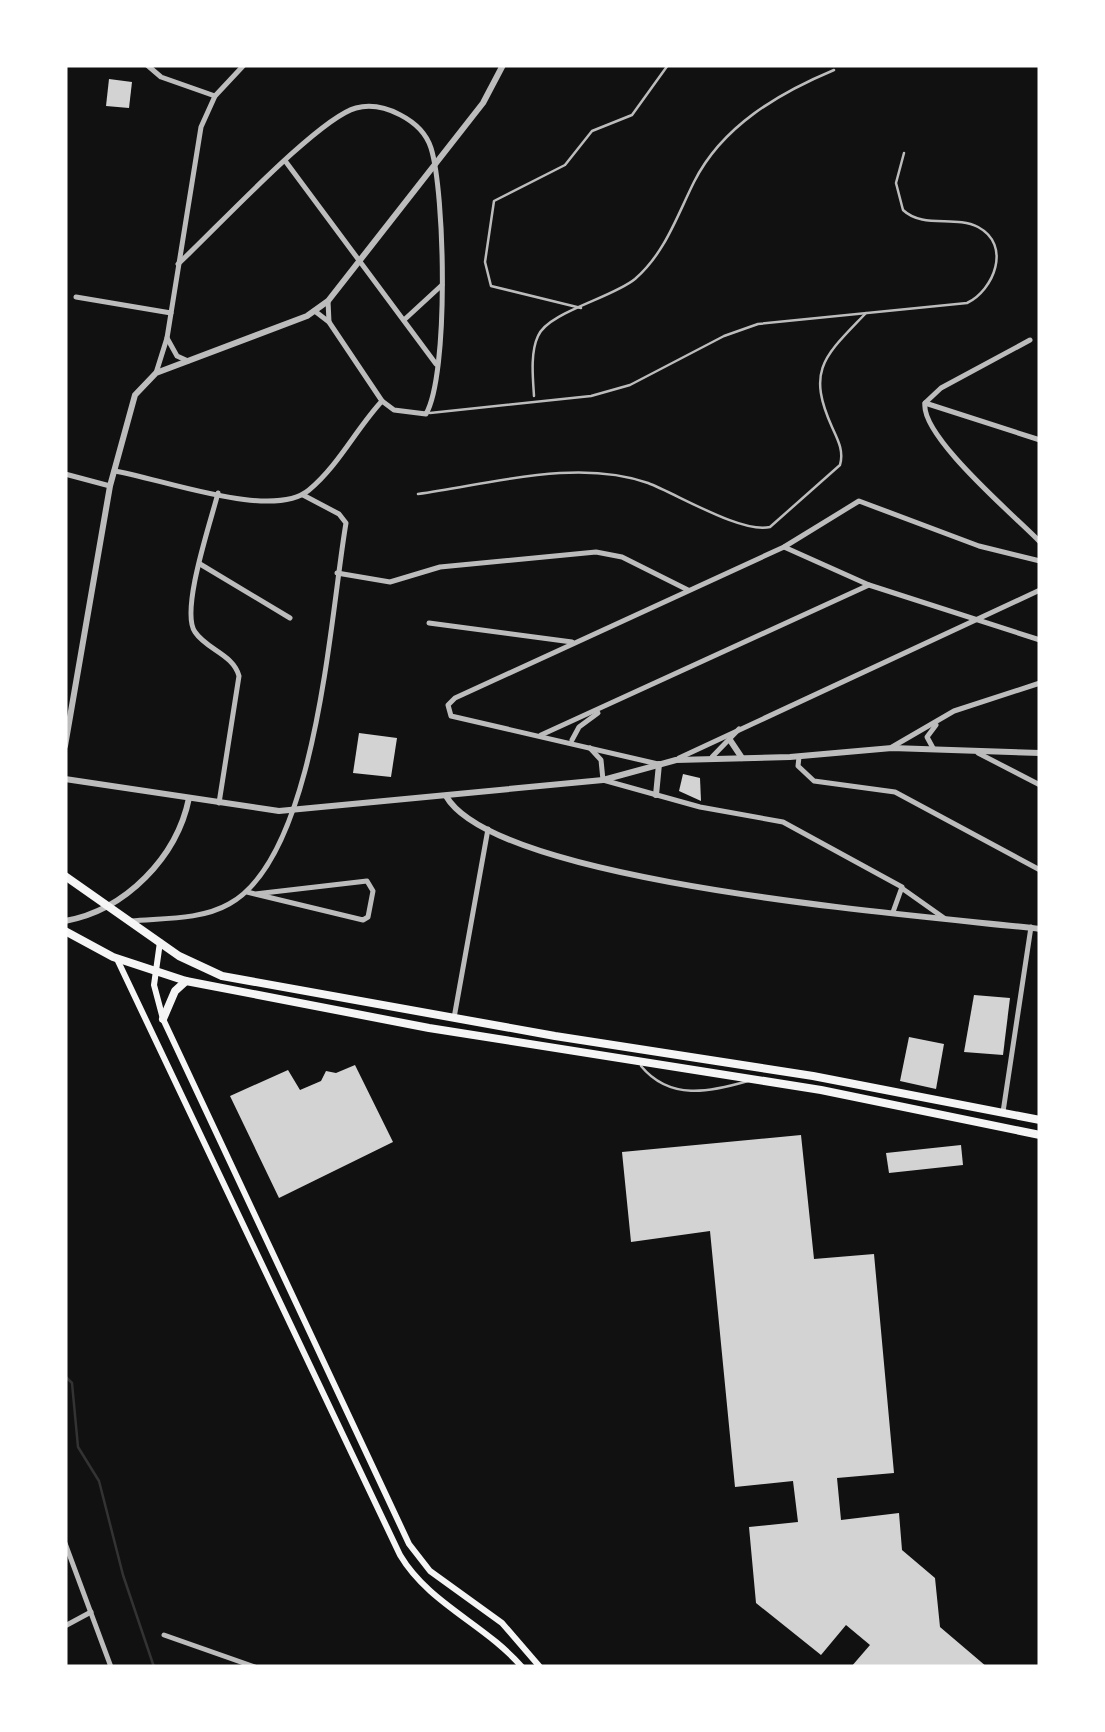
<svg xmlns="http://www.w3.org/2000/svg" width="1105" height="1732" font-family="Manrope,sans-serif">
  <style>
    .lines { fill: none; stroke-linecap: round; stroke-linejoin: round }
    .stream { stroke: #333; stroke-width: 2.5 }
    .building { fill: #d3d3d3 }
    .service { stroke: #bcbcbc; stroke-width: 2.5 }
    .minor { stroke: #bcbcbc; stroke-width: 5 }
    .tertiary { stroke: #bcbcbc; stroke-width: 6 }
    .secondary { stroke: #f5f5f5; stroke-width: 6 }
    .primary { stroke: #f5f5f5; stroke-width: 8 }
  </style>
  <rect width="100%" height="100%" fill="#111"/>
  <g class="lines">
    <polyline class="stream" points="65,1376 72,1383 78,1447 99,1481 123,1575 154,1667"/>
  </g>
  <g class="building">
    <polygon points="109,79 132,82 129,108 106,106"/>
    <polygon points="359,733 397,738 391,777 353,773"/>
    <polygon points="683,774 700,778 701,801 679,791"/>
    <polygon points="974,995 1010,998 1003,1055 964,1052"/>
    <polygon points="909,1037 944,1044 936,1089 900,1081"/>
    <polygon points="355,1065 393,1142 279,1198 230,1096 288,1070 300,1090 321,1081 326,1071 336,1073"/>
    <polygon points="801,1135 814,1259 874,1254 894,1473 837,1478 841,1520 899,1513 902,1550 935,1578 940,1627 987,1667 851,1667 870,1645 846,1625 821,1655 756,1603 749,1527 798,1522 793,1481 735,1487 710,1231 631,1242 622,1152"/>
    <polygon points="961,1145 963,1165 889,1173 886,1153"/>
  </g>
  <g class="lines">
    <g class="service">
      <polyline points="581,308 491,286 485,262 494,201 565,165 592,131 632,115 668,65"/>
      <path d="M534,396C533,379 530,353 538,336C548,312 612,298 635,279C665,253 677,216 694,182C722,126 779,93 834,70"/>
      <path d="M430,413L591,396L630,385L724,336L758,324L967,303C994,290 1012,245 978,227C955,215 923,229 903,210L896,183L904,153"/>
      <path d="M418,494C491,484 577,458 648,483C677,494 742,534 770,527L840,465C844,451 838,440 832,427C806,369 825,356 866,313"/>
      <path d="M641,1066C670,1101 710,1092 748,1081"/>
    </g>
    <g class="minor">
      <polyline points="147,65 161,77 215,96"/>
      <polyline points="286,162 436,364"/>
      <path d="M178,264C213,232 318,118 356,108C383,101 422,120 431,148C445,193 449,374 426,414L394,410L382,401"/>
      <polyline points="76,297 171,313"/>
      <polyline points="328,301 329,322"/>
      <polyline points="404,320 442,285"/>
      <polyline points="167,338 177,356 188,361"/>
      <path d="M1030,340L941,388L925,403C920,436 1015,516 1040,542"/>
      <polyline points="156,373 167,338 201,127 215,96 244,65"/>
      <polyline points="925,403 1040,440"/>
      <path d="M114,471C160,478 272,521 309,490C339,465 356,429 382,401L329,322L316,312"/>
      <polyline points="65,474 110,486"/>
      <path d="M218,493C211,521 180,611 195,632C207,650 233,654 239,676L219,803"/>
      <polyline points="784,547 869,585 1040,640"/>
      <polyline points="200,564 290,618"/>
      <polyline points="337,573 390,582 440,567 596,552 622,557 688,590"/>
      <polyline points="429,623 572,642"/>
      <polyline points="541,735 869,585"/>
      <polyline points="572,740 579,727 598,713"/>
      <polyline points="892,747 954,711 1040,683"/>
      <polyline points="590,748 601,760 603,780 700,807 783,822 902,887 893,912"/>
      <polyline points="933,748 927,737 936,725"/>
      <polyline points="978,753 1040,785"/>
      <polyline points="712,757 739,729"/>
      <polyline points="799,757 798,766 814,781 895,792 1040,870"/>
      <polyline points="679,758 1040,590"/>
      <polyline points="658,764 451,716 448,705 455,698 784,547 859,501 979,546 1040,561"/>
      <polyline points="903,889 944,918"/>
      <polyline points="247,892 255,894 363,920 368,917 373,891 367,881 255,894"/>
      <path d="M131,921C163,918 201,920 229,904C317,856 330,616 346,523L339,514L303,495"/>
      <polyline points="454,1018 488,829"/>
      <polyline points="1003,1112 1031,927"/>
      <polyline points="65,1543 111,1667"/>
      <polyline points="65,1626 91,1612"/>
      <polyline points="164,1635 255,1667"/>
    </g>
    <g class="tertiary">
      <polyline points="730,740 742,758"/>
      <polyline points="65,746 110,486 135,395 156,373 307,316 328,301 483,103 503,65"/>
      <polyline points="65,779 279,811 603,780 676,760 790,757 892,748 1040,753"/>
      <polyline points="656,795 659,764"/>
      <path d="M446,796C497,885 932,916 1040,929"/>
      <path d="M65,921C126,910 177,857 189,798"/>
    </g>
    <g class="secondary">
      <polyline points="160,942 154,985 163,1019 409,1544 430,1571 502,1623 540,1667"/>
      <path d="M117,959L400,1555C429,1604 485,1624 522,1667"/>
    </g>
    <g class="primary">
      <polyline points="65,876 179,956 222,976 555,1036 813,1076 1040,1120"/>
      <polyline points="65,931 113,957 186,981 429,1028 821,1090 1040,1135"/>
      <polyline points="163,1019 175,991 186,981"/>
    </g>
  </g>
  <rect width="1105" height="1732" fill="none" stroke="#ffffff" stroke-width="135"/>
</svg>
